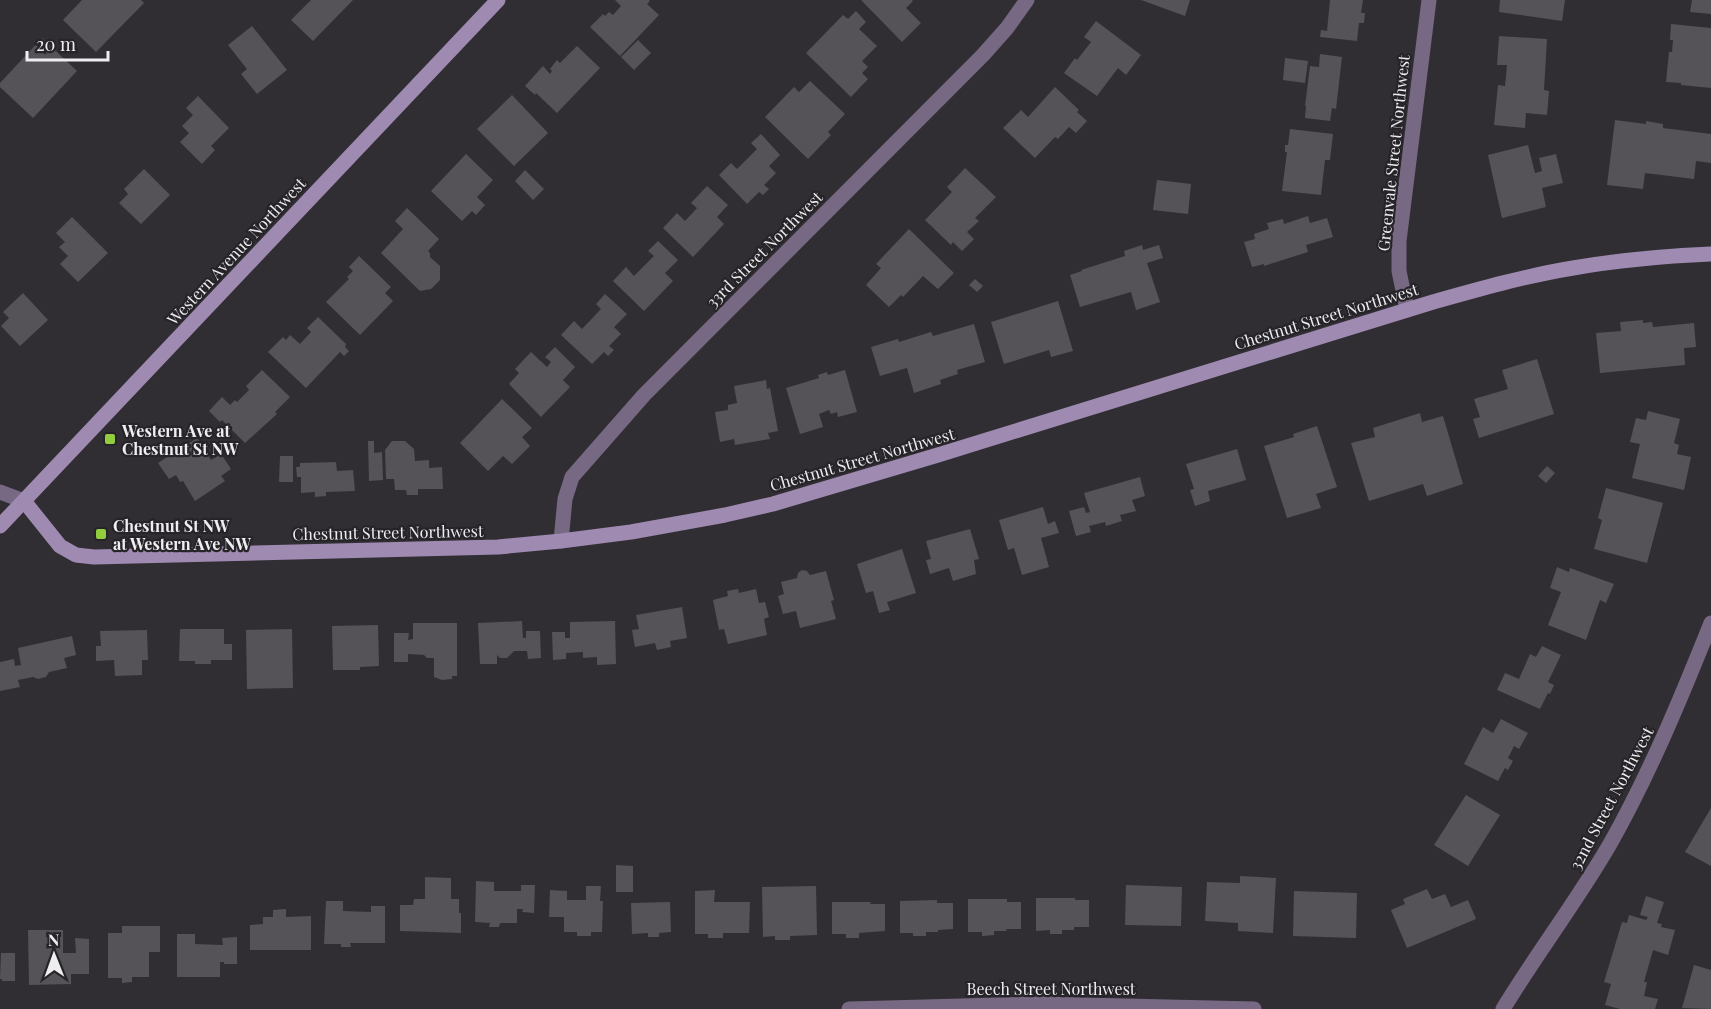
<svg xmlns="http://www.w3.org/2000/svg" width="1711" height="1009" font-family="'Playfair Display',serif">
  <style>
    .building { fill: #555258 }
    .lines { fill: none; stroke-linecap: round; stroke-linejoin: round }
    .street { stroke: #776983; stroke-width: 15 }
    .secondary { stroke: #9f8ab2; stroke-width: 15 }
    .poi-dot { fill: #92cd3e; stroke: #272429; stroke-width: 2 }
    .labels { text-anchor: middle; dominant-baseline: central; stroke-width: 4.5; stroke-linejoin: round; paint-order: stroke }
    .street-label { font-size: 16px; fill: #eeedf0; stroke: #272429 }
    .poi-label { font-size: 16px; font-weight: bold; fill: #eeedf0; stroke: #272429; text-anchor: start }
  </style>
  <rect width="100%" height="100%" fill="#312e33"/>
  <g class="building">
    <polygon points="82,0 141,0 144,3 96,52 63,20"/>
    <polygon points="311,0 353,0 313,41 291,20"/>
    <polygon points="615,0 649,0 650,1 647,4 659,15 620,56 590,27 603,14 605,16 609,12 613,15 621,6"/>
    <polygon points="861,0 912,0 913,1 906,8 921,23 902,42"/>
    <polygon points="1141,0 1190,0 1185,16"/>
    <polygon points="1330,0 1363,0 1361,13 1365,13 1364,23 1359,23 1357,41 1320,37 1321,30 1327,31"/>
    <polygon points="1500,0 1565,0 1562,21 1499,12"/>
    <polygon points="1692,0 1711,0 1711,14 1690,12"/>
    <polygon points="856,11 866,22 859,29 877,46 862,61 868,67 862,73 868,79 851,97 806,53 843,15 848,19"/>
    <polygon points="1096,21 1141,55 1126,75 1118,68 1097,96 1064,73 1075,58 1077,60 1091,42 1084,37"/>
    <polygon points="1671,24 1711,28 1711,88 1681,85 1681,83 1666,82 1669,52 1672,52 1673,40 1670,40"/>
    <polygon points="252,26 287,70 257,94 241,74 247,69 228,45"/>
    <polygon points="1499,36 1547,39 1544,90 1549,91 1547,115 1526,113 1525,128 1494,125 1498,85 1505,86 1507,65 1497,65"/>
    <polygon points="42,38 77,71 33,118 0,87 0,83"/>
    <polygon points="638,40 651,53 634,70 621,57"/>
    <polygon points="577,46 600,68 557,113 536,93 535,95 525,86 543,66 550,74 552,71 550,69 557,60 560,63"/>
    <polygon points="1320,54 1342,57 1336,109 1332,108 1330,121 1305,118 1306,106 1305,106 1310,66 1319,67"/>
    <polygon points="1285,58 1308,61 1305,83 1283,80"/>
    <polygon points="810,81 845,114 828,132 831,135 808,159 765,117 794,87 799,92"/>
    <polygon points="1055,87 1079,110 1077,112 1087,121 1076,133 1069,127 1058,139 1055,137 1035,158 1003,128 1021,110 1028,117"/>
    <polygon points="512,95 548,133 514,166 477,129"/>
    <polygon points="198,96 229,128 211,146 215,150 202,164 180,142 189,133 182,126 193,115 186,108"/>
    <polygon points="1615,120 1646,124 1646,121 1663,124 1663,128 1711,134 1711,163 1696,161 1694,179 1645,173 1643,189 1607,185"/>
    <polygon points="1290,129 1333,134 1330,160 1325,160 1321,195 1282,191 1287,152 1285,152 1285,145 1288,145"/>
    <polygon points="761,134 780,155 769,166 776,173 764,185 769,189 763,195 759,192 747,204 719,175 731,163 737,169 757,149 751,143"/>
    <polygon points="1528,145 1535,173 1542,171 1539,158 1556,154 1563,183 1542,188 1546,207 1502,218 1488,155"/>
    <polygon points="466,154 493,180 477,197 485,205 476,215 472,211 462,221 431,191"/>
    <polygon points="965,168 996,197 975,218 979,221 967,232 974,239 962,251 953,242 951,245 925,220 952,192 947,187"/>
    <polygon points="144,169 170,195 141,224 119,203 128,194 124,189"/>
    <polygon points="525,170 544,189 533,200 515,181"/>
    <polygon points="1157,180 1191,184 1188,214 1153,210"/>
    <polygon points="707,186 728,205 717,217 724,224 693,257 663,228 677,213 685,221 697,208 691,203"/>
    <polygon points="407,208 439,239 428,251 430,253 430,257 440,266 440,280 431,289 420,291 381,253 403,229 395,221"/>
    <polygon points="1308,216 1310,223 1327,218 1333,237 1306,245 1308,252 1264,266 1264,264 1252,267 1244,242 1255,239 1254,234 1269,229 1267,223 1283,219 1284,224"/>
    <polygon points="72,217 108,253 78,282 60,264 68,256 59,247 65,242 56,233"/>
    <polygon points="909,229 954,273 938,289 923,276 903,297 901,295 889,307 866,285 881,268 876,264"/>
    <polygon points="658,241 678,260 665,273 673,281 644,311 613,281 626,267 634,276 654,256 648,251"/>
    <polygon points="1142,245 1143,250 1159,245 1163,258 1147,263 1160,302 1136,310 1131,292 1080,307 1070,275 1082,271 1081,270 1125,256 1124,251"/>
    <polygon points="359,256 391,287 385,293 393,301 360,335 326,302 349,279 347,277 353,271 349,267"/>
    <polygon points="975,279 983,286 977,292 969,285"/>
    <polygon points="23,293 48,320 20,346 1,326 9,318 3,312"/>
    <polygon points="605,294 627,314 614,327 621,334 609,346 614,350 608,356 604,352 592,364 561,335 574,321 582,329 601,309 596,304"/>
    <polygon points="1058,301 1073,351 1051,357 1049,350 1004,364 991,322"/>
    <polygon points="318,317 346,344 345,347 349,351 344,356 340,352 306,388 268,352 283,337 286,340 290,335 300,344 311,332 307,328"/>
    <polygon points="1643,320 1643,323 1652,322 1653,327 1694,323 1696,347 1684,348 1685,365 1600,373 1596,333 1621,331 1620,322"/>
    <polygon points="974,324 985,362 957,370 958,374 940,380 941,384 914,393 907,368 880,376 871,347 898,339 899,342 931,332 933,336"/>
    <polygon points="555,347 575,367 563,380 570,387 541,417 509,384 519,373 515,369 531,352 547,367 551,362 545,357"/>
    <polygon points="1537,359 1554,414 1479,438 1473,419 1480,417 1474,399 1508,389 1502,370"/>
    <polygon points="262,370 290,397 275,412 277,414 245,443 222,420 220,422 209,411 222,397 230,405 235,400 237,402 249,390 246,386"/>
    <polygon points="845,370 857,412 838,417 837,412 831,414 829,410 819,414 823,427 800,434 786,388 819,378 818,375 827,372 828,375"/>
    <polygon points="766,380 767,389 770,388 778,431 768,433 770,439 735,445 734,439 720,442 715,412 728,410 728,405 737,403 734,386"/>
    <polygon points="502,399 532,428 522,437 530,446 512,464 503,456 488,471 460,443"/>
    <polygon points="1648,411 1680,419 1674,443 1679,445 1677,454 1691,457 1684,490 1632,478 1640,444 1630,442 1636,418 1646,420"/>
    <polygon points="1420,413 1422,422 1443,416 1463,484 1427,496 1423,484 1369,501 1351,443 1375,437 1373,428"/>
    <polygon points="1317,426 1337,487 1316,494 1321,508 1287,518 1264,446 1294,437 1293,434"/>
    <polygon points="197,438 211,460 221,454 231,469 221,476 225,481 195,501 183,481 180,482 176,475 169,479 158,463"/>
    <polygon points="368,441 374,441 374,453 382,452 383,480 369,481"/>
    <polygon points="392,441 405,441 414,449 415,461 429,460 429,468 442,467 443,489 418,489 418,495 407,495 406,490 395,490 394,479 386,479 385,450"/>
    <polygon points="1237,449 1246,480 1208,491 1210,501 1195,506 1190,490 1194,489 1186,464"/>
    <polygon points="280,456 293,456 293,482 279,482"/>
    <polygon points="336,462 337,471 353,470 355,491 326,492 326,496 315,497 315,492 301,493 301,477 297,477 296,467 300,467 300,463"/>
    <polygon points="1547,466 1555,473 1546,483 1538,476"/>
    <polygon points="1140,477 1145,496 1132,500 1136,511 1120,515 1122,521 1106,526 1105,522 1089,526 1091,532 1076,536 1069,511 1084,507 1086,513 1090,512 1084,493"/>
    <polygon points="1606,488 1663,503 1647,563 1594,549 1602,520 1598,518"/>
    <polygon points="1043,507 1048,524 1055,521 1059,533 1041,538 1049,567 1022,575 1014,548 1008,550 999,520"/>
    <polygon points="970,529 979,559 974,560 976,574 953,581 949,568 930,574 926,560 931,559 926,541"/>
    <polygon points="902,549 916,593 887,602 890,610 879,613 873,591 866,593 857,564"/>
    <polygon points="1557,567 1569,572 1570,568 1614,584 1606,603 1600,600 1586,640 1548,625 1561,592 1550,588"/>
    <polygon points="802,570 807,571 810,575 826,571 834,600 831,601 836,619 800,628 796,611 783,614 778,596 784,594 781,582 797,578 798,573"/>
    <polygon points="738,589 739,593 756,589 759,603 765,602 769,617 764,619 767,635 728,644 724,629 719,630 713,600 728,596 727,591"/>
    <polygon points="682,607 687,638 670,641 671,647 657,650 655,643 635,647 632,630 639,629 636,615"/>
    <polygon points="522,621 523,638 526,638 526,631 540,631 541,658 528,659 527,651 514,651 507,658 500,658 497,655 497,664 480,664 478,623"/>
    <polygon points="615,621 616,664 597,665 597,657 583,658 583,652 566,653 566,659 553,660 552,632 565,632 565,638 570,638 570,622"/>
    <polygon points="413,623 457,623 457,676 452,676 452,679 442,680 434,677 434,658 427,658 424,655 408,654 408,662 394,662 394,633 409,633 408,640 413,639"/>
    <polygon points="378,625 379,666 360,667 360,670 333,670 332,626"/>
    <polygon points="180,629 224,629 224,644 232,644 232,660 211,660 211,664 195,664 195,661 179,661"/>
    <polygon points="292,629 293,688 247,689 246,630"/>
    <polygon points="147,630 148,660 142,660 142,675 115,676 114,660 96,661 96,646 101,646 100,631"/>
    <polygon points="72,636 76,655 64,658 67,668 49,672 46,677 38,679 33,677 18,680 20,687 0,691 0,662 14,659 15,666 21,665 18,648"/>
    <polygon points="1542,646 1561,655 1548,682 1554,685 1550,694 1548,693 1540,709 1497,690 1505,673 1519,679 1530,654 1536,657"/>
    <polygon points="1501,719 1528,733 1519,749 1514,746 1508,758 1513,761 1508,770 1505,768 1498,781 1464,764 1483,727 1493,733"/>
    <polygon points="1466,795 1500,815 1468,866 1434,845"/>
    <polygon points="1711,808 1711,866 1685,852"/>
    <polygon points="616,865 633,866 633,892 616,892"/>
    <polygon points="1240,876 1276,878 1273,933 1238,931 1238,923 1205,921 1207,882 1240,883"/>
    <polygon points="425,877 451,878 451,899 459,899 459,913 461,913 461,933 400,931 400,905 413,905 414,899 425,899"/>
    <polygon points="476,881 494,882 494,891 521,891 521,885 535,885 534,913 522,912 523,909 517,909 517,923 500,923 499,927 489,927 490,923 475,922"/>
    <polygon points="1126,885 1182,887 1181,926 1125,925"/>
    <polygon points="586,886 601,886 600,901 603,901 602,932 591,932 591,936 577,936 577,932 564,932 564,917 549,917 550,890 567,891 567,900 586,900"/>
    <polygon points="816,886 817,935 790,936 790,940 775,940 775,936 763,937 762,887"/>
    <polygon points="1427,889 1432,899 1445,894 1451,907 1468,900 1476,919 1407,948 1391,910 1405,904 1403,899"/>
    <polygon points="715,890 714,902 750,902 749,933 723,933 723,938 708,938 708,934 695,934 695,891"/>
    <polygon points="1294,891 1357,893 1356,938 1293,936"/>
    <polygon points="1646,896 1664,902 1657,923 1662,924 1661,927 1675,930 1668,955 1653,950 1644,982 1647,982 1644,996 1658,999 1655,1009 1620,1009 1605,1005 1611,984 1604,982 1622,922 1627,923 1629,915 1646,920 1648,917 1640,915"/>
    <polygon points="1036,898 1075,898 1075,900 1089,900 1089,927 1074,927 1074,930 1062,930 1062,934 1050,934 1050,930 1036,931"/>
    <polygon points="968,899 1007,899 1007,902 1021,902 1021,929 1006,929 1007,931 994,931 994,935 982,936 982,932 968,932"/>
    <polygon points="937,900 937,903 953,903 953,929 938,930 938,932 926,932 926,936 913,936 913,933 900,933 900,901"/>
    <polygon points="326,901 343,901 343,911 371,912 371,906 385,906 385,943 350,943 351,947 341,947 341,944 324,944"/>
    <polygon points="670,902 671,932 659,933 659,937 648,937 648,933 632,934 631,903"/>
    <polygon points="832,902 871,902 870,904 885,904 885,931 859,933 859,938 846,938 846,934 832,934"/>
    <polygon points="286,909 286,917 311,916 311,950 250,950 250,925 263,924 263,917 273,917 273,910"/>
    <polygon points="122,926 160,926 160,952 149,952 149,977 132,977 132,982 122,983 122,978 108,978 108,933 122,933"/>
    <polygon points="28,930 63,930 63,953 76,953 75,938 89,939 89,974 71,974 71,984 29,985"/>
    <polygon points="177,934 195,934 195,944 223,945 222,938 237,937 237,964 224,964 224,962 220,962 220,977 177,977"/>
    <polygon points="1,953 15,953 15,981 2,981 2,979 0,979"/>
    <polygon points="1694,965 1711,970 1711,1009 1682,1008"/>
  </g>
  <g class="lines">
    <g class="street">
      <polyline points="1407,310 1399,271 1399,241 1429,0"/>
      <polyline points="0,492 24,501"/>
      <polyline points="561,541 565,499 572,477 644,395 983,55 1007,28 1027,0"/>
      <polyline points="849,1009 1039,1004 1254,1009"/>
      <path d="M1503,1009C1537,953 1577,901 1610,844C1650,773 1681,698 1711,623"/>
    </g>
    <g class="secondary">
      <path d="M24,501L60,546L76,555L94,557L498,547L561,541L631,532L725,515L773,504L938,455L1433,302C1479,289 1525,276 1573,268C1619,260 1665,256 1711,254"/>
      <polyline points="0,526 498,0"/>
    </g>
  </g>
  <g class="poi-dot">
    <rect x="104" y="433" width="12" height="12" rx="3"/>
    <rect x="95" y="528" width="12" height="12" rx="3"/>
  </g>
  <g class="labels">
    <g class="street-label">
      <text transform="translate(1393 153) rotate(-84)">Greenvale Street Northwest</text>
      <text transform="translate(764 249) rotate(-45)">33rd Street Northwest</text>
      <text transform="translate(236 251) rotate(-47)">Western Avenue Northwest</text>
      <text transform="translate(1326 316) rotate(-17)">Chestnut Street Northwest</text>
      <text transform="translate(862 459) rotate(-16)">Chestnut Street Northwest</text>
      <text transform="translate(388 532) rotate(-1)">Chestnut Street Northwest</text>
      <text transform="translate(1611 798) rotate(-62)">32nd Street Northwest</text>
      <text x="1051" y="988">Beech Street Northwest</text>
    </g>
    <g class="poi-label">
      <text x="122" y="430">Western Ave at<tspan x="122" dy="18">Chestnut St NW</tspan></text>
      <text x="113" y="525">Chestnut St NW<tspan x="113" dy="18">at Western Ave NW</tspan></text>
    </g>
  </g>
  <g transform="translate(54 955) rotate(359)" stroke="#272429" stroke-width="4.5" paint-order="stroke">
  <path d="M0-4.5L10 22L0 15L-10 22Z" fill="#eeedf0"/>
  <text y="-9" font-size="16" font-weight="bold" text-anchor="middle" fill="#eeedf0">N</text>
  </g>
  <path d="M27 51v9h81v-9" fill="none" stroke="#eeedf0" stroke-width="3"/>
  <text x="36" y="51" font-size="18" fill="#eeedf0" stroke="#272429" stroke-width="4.5" paint-order="stroke">20 m</text>
</svg>
